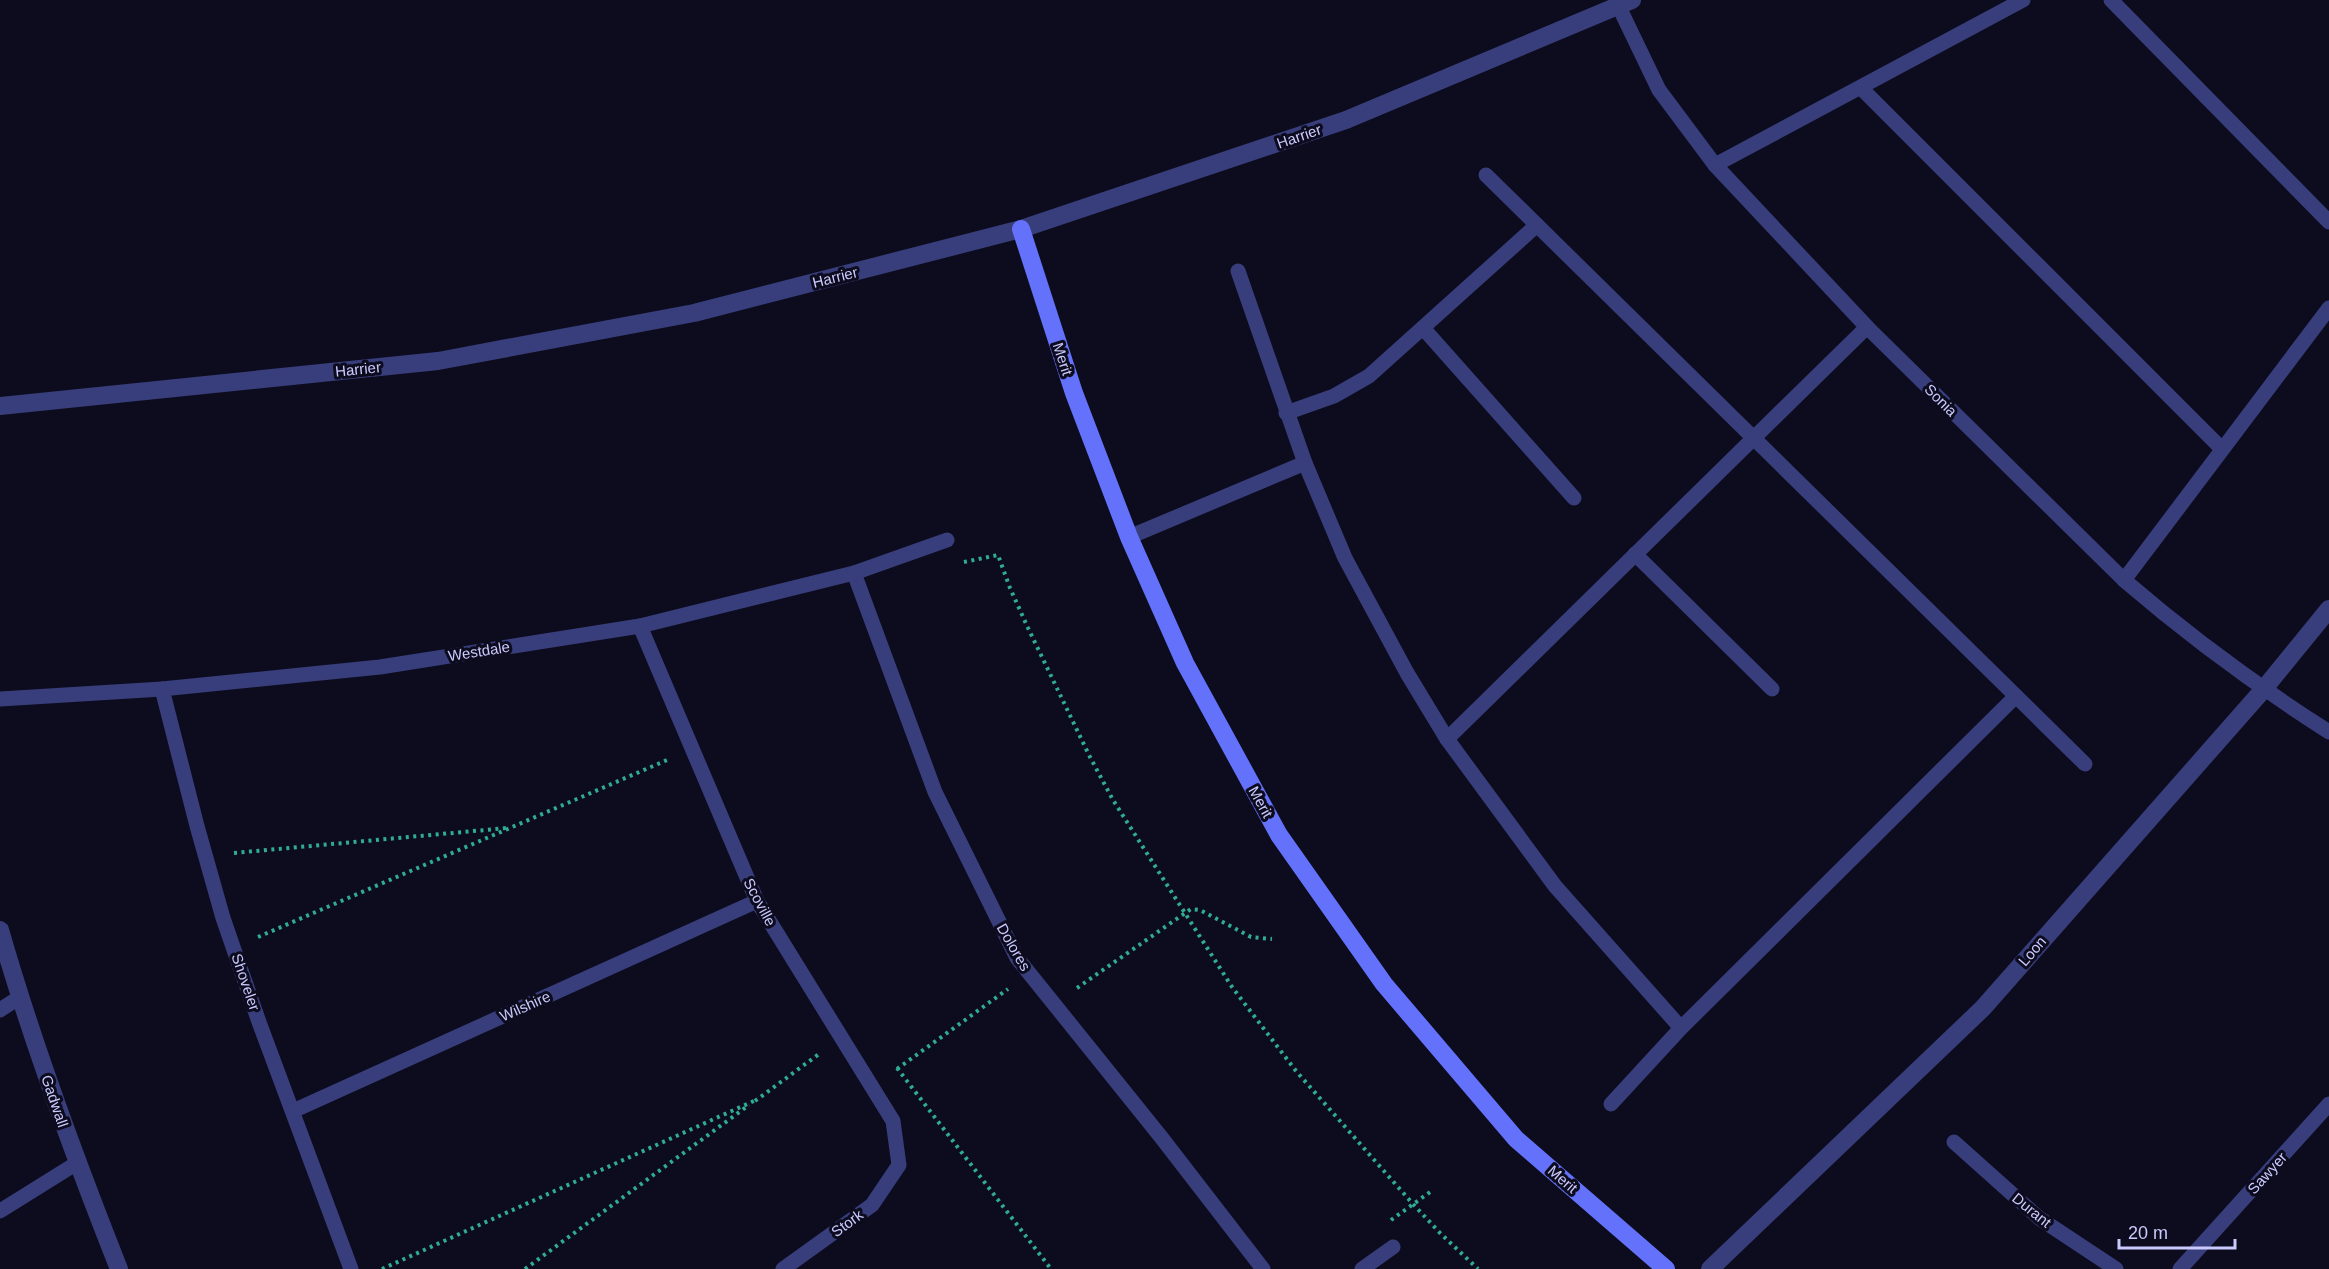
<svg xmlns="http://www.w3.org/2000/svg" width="2329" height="1269" font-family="Arial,sans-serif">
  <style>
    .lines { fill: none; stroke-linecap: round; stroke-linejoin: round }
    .path { stroke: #30ac96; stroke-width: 4; stroke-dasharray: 3 4.5; stroke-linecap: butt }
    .lane { stroke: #383e7c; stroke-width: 15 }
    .street { stroke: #383e7c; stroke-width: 18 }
    .secondary { stroke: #6472fb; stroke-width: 18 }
    .labels { text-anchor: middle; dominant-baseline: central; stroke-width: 6; stroke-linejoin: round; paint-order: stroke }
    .street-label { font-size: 15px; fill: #cacafe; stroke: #0d0c1e }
  </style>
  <rect width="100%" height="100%" fill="#0d0c1e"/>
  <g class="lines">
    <g class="path">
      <polyline points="964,562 998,555 1010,588 1028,628 1090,757 1113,800 1232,987 1296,1071 1413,1204 1440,1233 1478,1269"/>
      <polyline points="234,853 507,828"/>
      <polyline points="258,937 667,760"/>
      <polyline points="1077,988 1191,909 1200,910 1251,937 1272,939"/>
      <polyline points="897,1068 1051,1269"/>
      <polyline points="897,1069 1008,989"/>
      <polyline points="755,1101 819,1054"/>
      <polyline points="1391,1220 1430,1192"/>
      <polyline points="382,1269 756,1100"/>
      <polyline points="525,1269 749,1105"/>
    </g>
    <g class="lane">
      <polyline points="2111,0 2329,222"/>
      <path d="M1619,7L1659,90L1715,165L1867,327L2124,580C2189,636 2257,686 2329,732"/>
      <polyline points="1861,88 2222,449"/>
      <polyline points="1715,165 2023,0"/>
      <polyline points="1486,175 2085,764"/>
      <polyline points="1238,271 1305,463 1345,558 1407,673 1447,739 1555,886 1681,1028"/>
      <polyline points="1423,328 1574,498"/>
      <polyline points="1286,413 1334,396 1369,376 1537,225"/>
      <polyline points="1129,537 1305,463"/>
      <polyline points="1635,554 1772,689"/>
      <polyline points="854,573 935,792 1017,958 1161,1137 1263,1269"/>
      <polyline points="2124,580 2329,308"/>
      <polyline points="640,626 757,901 893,1121 899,1165 872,1205 783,1269"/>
      <polyline points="162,689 197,826 223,918 259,1022 351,1269"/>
      <polyline points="0,699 162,689 380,667 640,626 854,573 947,540"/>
      <polyline points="1447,739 1867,327"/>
      <polyline points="0,1010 20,997"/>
      <polyline points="1611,1104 1681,1028 2016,696"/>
      <polyline points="293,1111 757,901"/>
      <polyline points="1954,1142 2039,1218 2116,1269"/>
      <polyline points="0,1211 77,1163"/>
      <polyline points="1362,1269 1393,1247"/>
      <polyline points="2180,1269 2329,1104"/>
    </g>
    <g class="street">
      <polyline points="0,406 438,361 694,313 1021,229 1346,120 1632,0"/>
      <path d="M0,930C33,1045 75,1158 119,1269"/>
      <polyline points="1710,1269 1983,1008 2263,690 2329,609"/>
    </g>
    <polyline class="secondary" points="1021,229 1074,393 1129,537 1185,663 1279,835 1384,984 1516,1139 1666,1269"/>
  </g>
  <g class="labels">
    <g class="street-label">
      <text transform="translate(1299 136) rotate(-19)">Harrier</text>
      <text transform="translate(835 277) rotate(-14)">Harrier</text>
      <text transform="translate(1063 359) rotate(72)">Merit</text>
      <text transform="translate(358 369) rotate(-6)">Harrier</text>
      <text transform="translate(1941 400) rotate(45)">Sonia</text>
      <text transform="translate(479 651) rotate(-9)">Westdale</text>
      <text transform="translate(1261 802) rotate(61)">Merit</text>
      <text transform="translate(760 902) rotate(62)">Scoville</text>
      <text transform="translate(1014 947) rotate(60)">Dolores</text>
      <text transform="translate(2032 951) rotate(-49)">Loon</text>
      <text transform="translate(246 982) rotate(71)">Shoveler</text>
      <text transform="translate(525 1006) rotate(-24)">Wilshire</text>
      <text transform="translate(55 1101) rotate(71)">Gadwall</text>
      <text transform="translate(2267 1173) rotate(-48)">Sawyer</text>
      <text transform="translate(1563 1179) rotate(41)">Merit</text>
      <text transform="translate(2032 1210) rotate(39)">Durant</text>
      <text transform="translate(847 1223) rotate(-36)">Stork</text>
    </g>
  </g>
  <path d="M2119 1239v9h116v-9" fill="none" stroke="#cacafe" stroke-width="3"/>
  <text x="2128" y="1239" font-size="18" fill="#cacafe" stroke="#0d0c1e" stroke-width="4.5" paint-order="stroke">20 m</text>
</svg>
